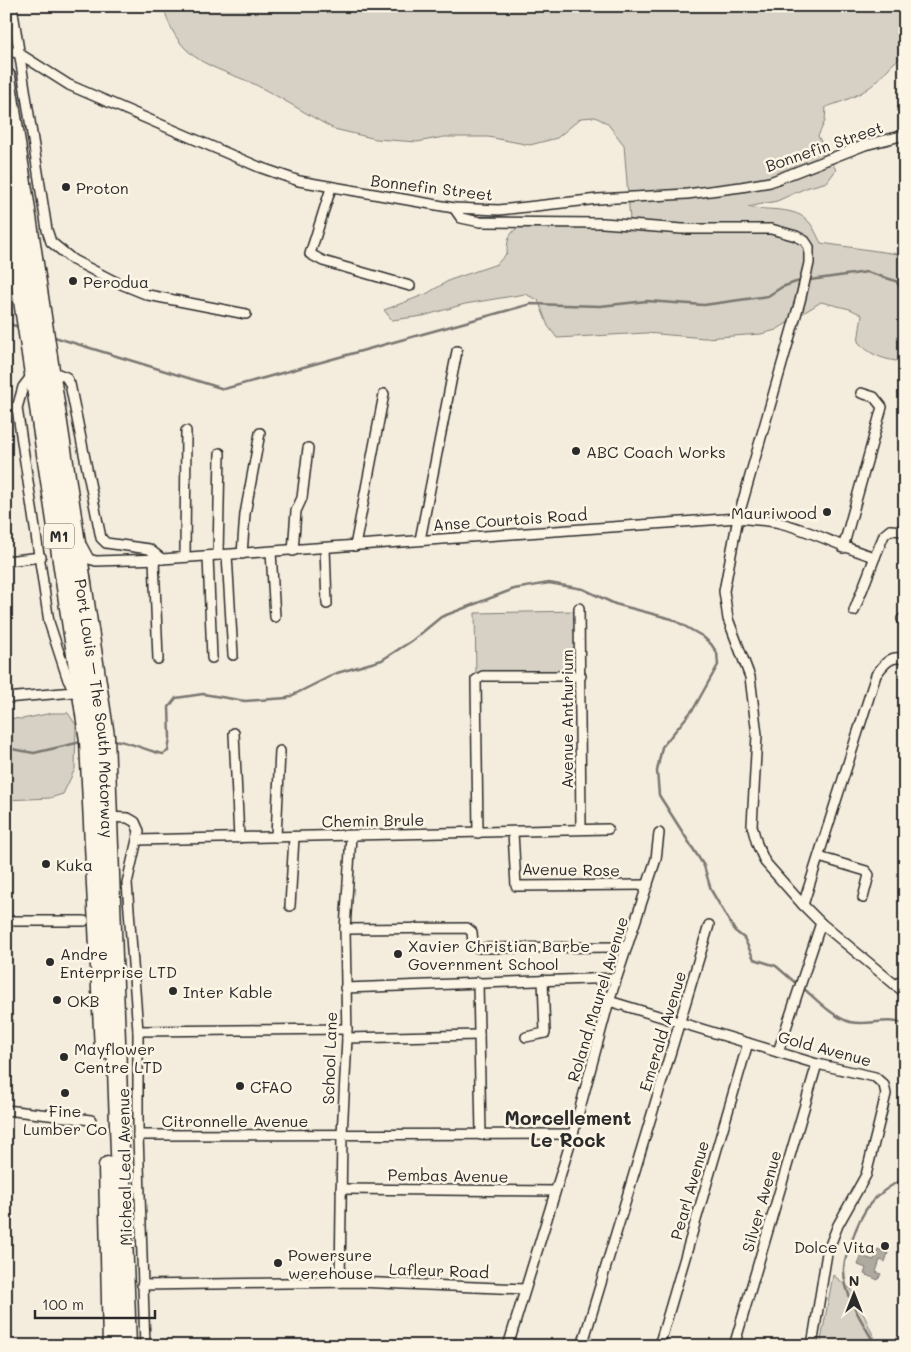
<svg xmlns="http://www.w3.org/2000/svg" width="911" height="1352" font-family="Mali,sans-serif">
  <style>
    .green { fill: #d6d1c4; stroke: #807e78 }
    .water { fill: #afaaa0; stroke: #7a7771 }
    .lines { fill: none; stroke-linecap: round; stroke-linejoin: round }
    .stream { stroke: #7a7771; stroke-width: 2.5 }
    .street-casing { stroke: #2b2b2b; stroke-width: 12 }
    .highway-casing { stroke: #2b2b2b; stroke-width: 21 }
    .street { stroke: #fcf5e5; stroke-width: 9 }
    .highway { stroke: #fcf5e5; stroke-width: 18 }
    .poi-dot { fill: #2b2b2b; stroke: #fcf5e5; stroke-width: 2 }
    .labels { text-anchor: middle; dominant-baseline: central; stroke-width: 5; stroke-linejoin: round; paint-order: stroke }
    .shield { fill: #fcf5e5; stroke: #6a6863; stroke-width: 1 }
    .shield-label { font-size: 15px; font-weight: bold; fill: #2b2b2b }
    .street-label { font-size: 16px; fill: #2b2b2b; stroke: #fcf5e5 }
    .poi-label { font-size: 16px; fill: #2b2b2b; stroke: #fcf5e5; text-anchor: start }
    .quarter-label { font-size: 19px; font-weight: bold; fill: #2b2b2b; stroke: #fcf5e5 }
  </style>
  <rect width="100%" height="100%" fill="#f4edde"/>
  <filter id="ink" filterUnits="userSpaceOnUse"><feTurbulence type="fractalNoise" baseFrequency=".02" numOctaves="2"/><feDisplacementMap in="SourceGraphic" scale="10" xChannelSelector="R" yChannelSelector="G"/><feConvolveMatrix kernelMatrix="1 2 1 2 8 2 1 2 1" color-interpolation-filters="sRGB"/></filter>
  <g filter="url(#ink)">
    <g class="green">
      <path d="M164,6H905V55C892,62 886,72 876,82C862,95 844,101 826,107L825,121L818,136L836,170L827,182L806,188L777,201L748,207C766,211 796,206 809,222C814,227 817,236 821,243L905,255V355L896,361C879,358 870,354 858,342L862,315L850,309L821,302L776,330L761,334L705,338L646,333L557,338L548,326L538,300L525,294L465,304L423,316L392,320L384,310L426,294L450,280L497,264L507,253C507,235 512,228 530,223L630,220L624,145L607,123L595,117L581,118L557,138L530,145L488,137H444L417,142L376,139L334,129C308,115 282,98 256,85C234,74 205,68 187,50C176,40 166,21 164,6Z"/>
      <polygon points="576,611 577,672 476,674 475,613"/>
      <polygon points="52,713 68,713 76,725 75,769 63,794 50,798 6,800 6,715 8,718 22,719"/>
      <polygon points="833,1275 853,1291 878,1346 820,1346"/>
    </g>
    <polygon class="water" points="878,1249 888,1253 885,1262 880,1260 876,1272 881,1274 878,1280 864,1274 866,1268 858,1265 861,1256 874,1260"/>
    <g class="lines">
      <g class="stream">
        <polyline points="6,323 19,327"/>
        <polyline points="51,336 224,389 531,304 600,306 647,301 704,305 768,296 782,287 796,282 867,272 896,281 905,294"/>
        <path d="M112,740C126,740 147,751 163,754L168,751L170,738L169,707L176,698L203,694L245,701L287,698L337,673L382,660L413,640L441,617L514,589L549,583L583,589L615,604L672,619L702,636L711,644L717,653L718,665L694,708L662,747L657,771L659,795L704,866L711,890L735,931L744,938L754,959L776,966L798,985"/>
        <polyline points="6,748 34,753 81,742"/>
        <path d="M803,988C816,999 833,1017 850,1022C868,1026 887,1017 905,1024"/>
        <path d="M876,1346C864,1324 845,1298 844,1272C843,1262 848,1252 851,1243C862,1209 873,1194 905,1178"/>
      </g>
      <g class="street-casing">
        <g id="street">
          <polyline points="12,6 47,230 51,242 73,260 116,282 148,295 246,314"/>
          <polyline points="6,50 20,54 69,85 259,167 299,181 454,208 499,210 598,199 687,194 741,187 770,182 865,145 905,135"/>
          <polyline points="331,188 310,254 323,261 410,286"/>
          <polyline points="454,208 461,218 480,222 603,223 682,229 771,229 796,236 805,241 809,247 809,263 800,301 738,518 724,591 728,619 750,677 757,735 752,826 757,844 765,862 803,905 821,923 905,993"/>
          <polyline points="51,371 66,377 70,384 101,538 106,543 149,549 162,559"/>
          <polyline points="33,374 23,387 17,408 49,622 68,680 78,697"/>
          <polyline points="6,407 17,408"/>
          <polyline points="420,540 457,351"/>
          <path d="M82,546L89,559L96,561L162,559L738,518C752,520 767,520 780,523C813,531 842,548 875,557L884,535L890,530L905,531"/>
          <polyline points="355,546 384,394"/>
          <polyline points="325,548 327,604"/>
          <polyline points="843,548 882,407 874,397 861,393"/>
          <polyline points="293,551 296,511 302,498 308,448"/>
          <polyline points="271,552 275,617"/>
          <polyline points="242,554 245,514 260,433"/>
          <polyline points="218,555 220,453"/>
          <polyline points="227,555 233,655"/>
          <polyline points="208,556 212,658"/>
          <polyline points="185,557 186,431"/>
          <polyline points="154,559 158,659"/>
          <polyline points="6,561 41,557"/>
          <polyline points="579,608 581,829"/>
          <polyline points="854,611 875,557"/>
          <polyline points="902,619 905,619"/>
          <polyline points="6,698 74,692"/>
          <polyline points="234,733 239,838"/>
          <polyline points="107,817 128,818 135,822 139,831 127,883 138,1031 138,1135 145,1346"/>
          <polyline points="513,832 516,886 648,885"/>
          <polyline points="478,833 476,680 483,676 581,676"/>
          <polyline points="276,837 280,751"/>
          <polyline points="138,840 608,829"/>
          <polyline points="819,857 866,871 869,875 863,898"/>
          <path d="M803,905L876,675C883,665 892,653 905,660"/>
          <polyline points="290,906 294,837"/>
          <polyline points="6,921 84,921"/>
          <polyline points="345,929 467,928 472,932 473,944 478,948 627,947"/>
          <polyline points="478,982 481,1135"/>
          <polyline points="896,986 905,977"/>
          <polyline points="345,988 616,978"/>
          <polyline points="609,1001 817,1064 875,1077 884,1085 886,1094 879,1123 866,1175 838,1225 827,1253 812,1346"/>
          <polyline points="138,1031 347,1029"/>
          <polyline points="526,1037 545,1033 543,980"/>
          <polyline points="347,1038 479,1035"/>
          <polyline points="778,1052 821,923"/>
          <polyline points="6,1110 91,1120"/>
          <polyline points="138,1135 573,1134"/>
          <polyline points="341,1189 555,1191"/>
          <polyline points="340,1282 342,1135 347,1038 345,929 351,836"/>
          <polyline points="142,1285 357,1282 524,1289"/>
          <polyline points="508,1346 573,1134 609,1001 656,859 659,833"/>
          <polyline points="582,1346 709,925"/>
          <polyline points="659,1346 748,1043"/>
          <polyline points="734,1346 817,1064"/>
        </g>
      </g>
      <g class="highway-casing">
        <g id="highway">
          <path id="s1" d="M6,77L105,736L127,1346"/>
          <polyline points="6,187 89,741 104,1050"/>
          <polyline points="108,1166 112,1346"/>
        </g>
      </g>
      <use href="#street" class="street"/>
      <use href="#highway" class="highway"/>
    </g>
  </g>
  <g class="poi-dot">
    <circle cx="66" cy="187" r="5"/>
    <circle cx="73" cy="281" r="5"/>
    <circle cx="576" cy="451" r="5"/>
    <circle cx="827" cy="512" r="5"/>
    <circle cx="46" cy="864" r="5"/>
    <circle cx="398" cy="954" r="5"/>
    <circle cx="50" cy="962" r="5"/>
    <circle cx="173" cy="991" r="5"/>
    <circle cx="57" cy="1000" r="5"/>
    <circle cx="64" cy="1057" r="5"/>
    <circle cx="240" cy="1086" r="5"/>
    <circle cx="65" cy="1093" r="5"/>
    <circle cx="885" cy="1246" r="5"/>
    <circle cx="278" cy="1263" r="5"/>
  </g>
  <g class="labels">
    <rect class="shield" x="44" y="523.5" width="30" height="25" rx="4"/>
    <g class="shield-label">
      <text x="59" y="536">M1</text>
    </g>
    <g class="street-label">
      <text transform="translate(824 146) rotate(-19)">Bonnefin Street</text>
      <text transform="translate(432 187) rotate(7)">Bonnefin Street</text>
      <text transform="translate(510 519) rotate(-4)">Anse Courtois Road</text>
      <text stroke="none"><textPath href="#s1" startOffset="638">Port Louis – The South Motorway</textPath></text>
      <text transform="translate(566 719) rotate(-90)">Avenue Anthurium</text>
      <text transform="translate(373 820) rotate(-1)">Chemin Brule</text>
      <text transform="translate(571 869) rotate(1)">Avenue Rose</text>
      <text transform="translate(597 999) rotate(-73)">Roland Maurel Avenue</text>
      <text transform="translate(662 1031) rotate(-73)">Emerald Avenue</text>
      <text transform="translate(825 1048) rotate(15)">Gold Avenue</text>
      <text transform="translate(329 1058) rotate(-88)">School Lane</text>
      <text x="235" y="1120">Citronnelle Avenue</text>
      <text transform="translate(124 1167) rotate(-91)">Micheal Leal Avenue</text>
      <text transform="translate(448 1175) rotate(1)">Pembas Avenue</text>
      <text transform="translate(689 1190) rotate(-74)">Pearl Avenue</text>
      <text transform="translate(761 1201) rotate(-74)">Silver Avenue</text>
      <text transform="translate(439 1270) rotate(2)">Lafleur Road</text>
    </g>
    <g class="poi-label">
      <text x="76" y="187">Proton</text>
      <text x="83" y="281">Perodua</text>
      <text x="586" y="451">ABC Coach Works</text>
      <text x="817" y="512" text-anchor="end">Mauriwood</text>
      <text x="56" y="864">Kuka</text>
      <text x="408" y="945">Xavier Christian Barbe<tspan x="408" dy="18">Government School</tspan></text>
      <text x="60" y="953">Andre<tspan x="60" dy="18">Enterprise LTD</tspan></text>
      <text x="183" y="991">Inter Kable</text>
      <text x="67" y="1000">OKB</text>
      <text x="74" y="1048">Mayflower<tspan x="74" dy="18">Centre LTD</tspan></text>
      <text x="250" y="1086">CFAO</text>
      <text x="65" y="1110" text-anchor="middle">Fine<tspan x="65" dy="18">Lumber Co</tspan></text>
      <text x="875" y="1246" text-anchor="end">Dolce Vita</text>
      <text x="288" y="1254">Powersure<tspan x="288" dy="18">werehouse</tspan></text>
    </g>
    <g class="quarter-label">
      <text x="568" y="1117">Morcellement<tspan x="568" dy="22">Le Rock</tspan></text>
    </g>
  </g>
  <rect width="911" height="1352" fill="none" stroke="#fcf5e5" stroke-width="25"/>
  <rect x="12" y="12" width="886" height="1327" fill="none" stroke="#2b2b2b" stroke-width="2" filter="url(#ink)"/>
  <g transform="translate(854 1294)" stroke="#fcf5e5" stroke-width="4" paint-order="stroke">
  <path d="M0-4L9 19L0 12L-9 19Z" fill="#2b2b2b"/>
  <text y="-8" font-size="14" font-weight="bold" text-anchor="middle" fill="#2b2b2b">N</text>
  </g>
  <path d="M35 1310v8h120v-8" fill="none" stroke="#2b2b2b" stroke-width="2.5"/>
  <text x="42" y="1310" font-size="15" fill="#2b2b2b" stroke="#fcf5e5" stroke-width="4" paint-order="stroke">100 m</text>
</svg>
